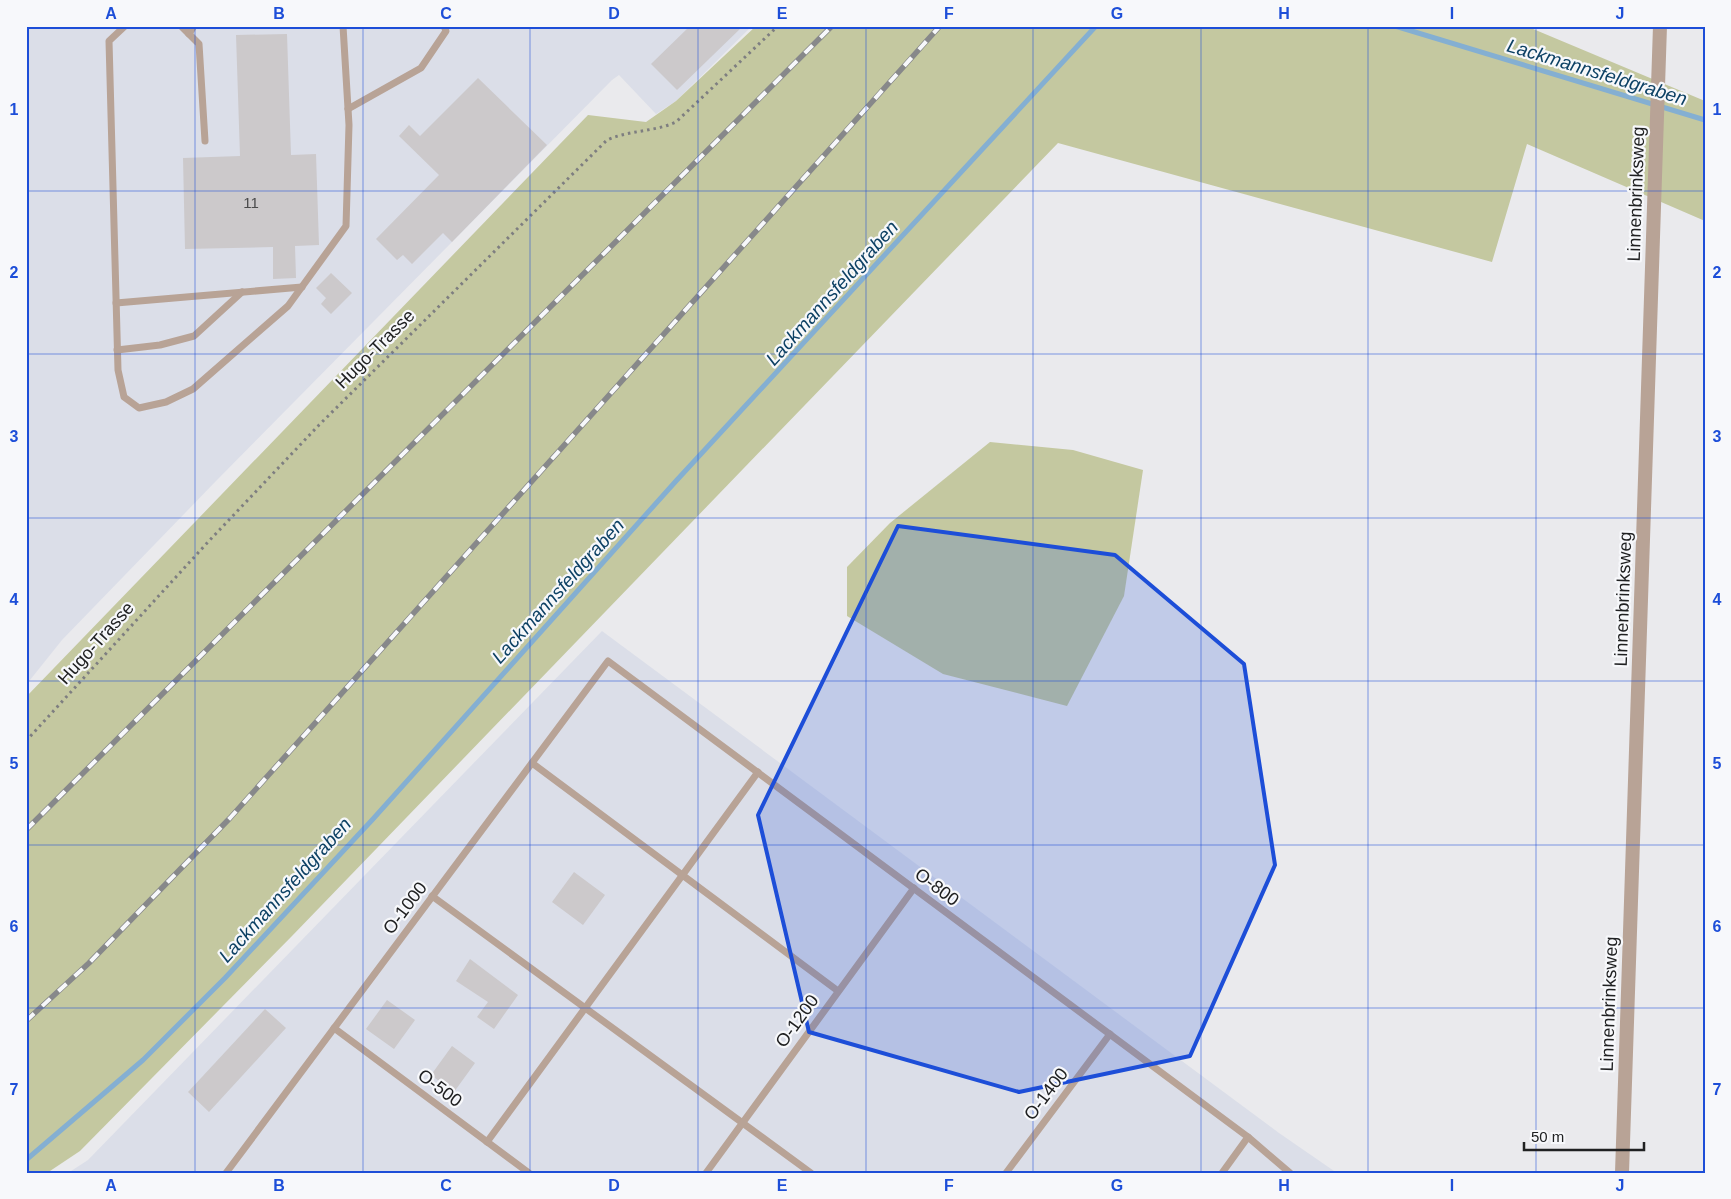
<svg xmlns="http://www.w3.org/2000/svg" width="1731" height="1199" font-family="Arial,sans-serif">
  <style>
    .built { fill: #dbdee8 }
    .green { fill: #c4c8a0 }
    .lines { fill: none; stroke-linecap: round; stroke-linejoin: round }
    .stream { stroke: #84afd2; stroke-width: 5 }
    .building { fill: #ccc9cb }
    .path { stroke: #7e7e80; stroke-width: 3; stroke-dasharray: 2.5 4; stroke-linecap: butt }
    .service { stroke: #b8a396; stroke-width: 7 }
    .minor { stroke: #b8a396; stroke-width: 14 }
    .rail-casing { stroke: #87888a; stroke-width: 5.5 }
    .rail { stroke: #f7f8fb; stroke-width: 4; stroke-dasharray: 11; stroke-linecap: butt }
    .marked { fill: #1d4ed8; fill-opacity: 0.2; stroke: #1d4ed8; stroke-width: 4; stroke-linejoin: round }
    .grid { fill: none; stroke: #1d4ed8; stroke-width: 1; stroke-opacity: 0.55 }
    .labels { text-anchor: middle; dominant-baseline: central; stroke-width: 4.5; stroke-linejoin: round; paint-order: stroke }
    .number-label { font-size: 15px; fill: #4b4b4c }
    .street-label { font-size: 18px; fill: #202122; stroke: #f7f8fb }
    .water-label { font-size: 19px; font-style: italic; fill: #0d4164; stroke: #f7f8fb }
    .neatline { fill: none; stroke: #1d4ed8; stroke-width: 2 }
    .grid-label { font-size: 16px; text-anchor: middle; font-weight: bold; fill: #1d4ed8 }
  </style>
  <rect width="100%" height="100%" fill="#eaeaed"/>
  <g class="built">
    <polygon points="26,26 752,26 676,101 656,114 619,75 612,80 216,481 62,640 26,685"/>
    <polygon points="602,631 1279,1133 1337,1173 68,1173 88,1160"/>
  </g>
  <g class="green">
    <polygon points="756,26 1526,26 1705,101 1705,221 1527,144 1492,262 1058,143 292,936 80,1151 47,1173 26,1173 26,697 588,115 646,122 676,101"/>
    <polygon points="990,442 1073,450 1143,470 1124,596 1067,706 943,674 847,616 847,567 890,523"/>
  </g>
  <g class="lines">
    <g class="stream">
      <polyline points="1395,26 1705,120"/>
      <polyline points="26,1160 143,1060 225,978 373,819 676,481 1096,26"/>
    </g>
  </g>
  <g class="building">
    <polygon points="690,26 743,26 677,90 651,64"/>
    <polygon points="287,34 291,155 316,154 319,245 295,246 296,278 273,279 273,247 185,249 183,158 240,156 236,35"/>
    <polygon points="478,78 547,145 452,242 443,233 412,264 403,255 397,260 376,239 439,175 399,136 409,125 420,136"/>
    <polygon points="331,273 352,293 331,314 321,304 326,298 316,288"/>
    <polygon points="574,872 605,895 583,925 552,902"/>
    <polygon points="470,959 518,995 494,1029 477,1017 488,1002 456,981"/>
    <polygon points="387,1000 415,1020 394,1049 366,1029"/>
    <polygon points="265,1009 286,1028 209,1112 188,1092"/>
    <polygon points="452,1046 475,1063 454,1092 431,1075"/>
  </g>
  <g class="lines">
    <path class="path" d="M26,741L208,542L319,425L607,140C630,130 654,132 676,122L778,26"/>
    <g class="service">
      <polyline points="125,26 109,41 118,370 124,397 139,408 166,402 193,389 288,306 346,226 349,125 343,26"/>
      <polyline points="181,26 199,44 205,141"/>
      <polyline points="189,34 194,26"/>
      <polyline points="348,109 421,68 446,31 444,26"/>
      <polyline points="116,303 302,287"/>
      <polyline points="117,350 160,345 194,336 242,292"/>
      <polyline points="532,763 838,991"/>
      <polyline points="432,896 811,1173"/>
      <polyline points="334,1028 529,1173"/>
      <polyline points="487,1142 758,772"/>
      <polyline points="226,1173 608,661 1248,1137 1290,1173"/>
      <polyline points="706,1173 914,888"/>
      <polyline points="1006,1173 1110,1034"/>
      <polyline points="1222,1173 1248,1137"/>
    </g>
    <polyline class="minor" points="1622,1173 1660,26"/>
    <g class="rail-casing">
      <g id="rail">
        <polyline points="26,830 832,26"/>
        <polyline points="26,1021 89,963 230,818 940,26"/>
      </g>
    </g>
    <use href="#rail" class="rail"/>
  </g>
  <path class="marked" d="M898,526L1115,555L1244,664L1275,865L1190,1056L1019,1092L809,1032L758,815Z"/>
  <path class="grid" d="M195,26V1173M363,26V1173M530,26V1173M698,26V1173M866,26V1173M1033,26V1173M1201,26V1173M1368,26V1173M1536,26V1173M26,191H1705M26,354H1705M26,518H1705M26,681H1705M26,845H1705M26,1008H1705"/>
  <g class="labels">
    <g class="number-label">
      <text x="251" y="202">11</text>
    </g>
    <g class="street-label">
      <text transform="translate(1636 194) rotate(-88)">Linnenbrinksweg</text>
      <text transform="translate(375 349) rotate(-45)">Hugo-Trasse</text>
      <text transform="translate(1623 599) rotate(-88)">Linnenbrinksweg</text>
      <text transform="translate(96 643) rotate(-48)">Hugo-Trasse</text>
      <text transform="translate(937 887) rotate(37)">O-800</text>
      <text transform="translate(405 908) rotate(-53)">O-1000</text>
      <text transform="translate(1609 1004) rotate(-88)">Linnenbrinksweg</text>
      <text transform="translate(797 1021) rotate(-54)">O-1200</text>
      <text transform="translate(440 1088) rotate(37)">O-500</text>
      <text transform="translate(1046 1094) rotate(-53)">O-1400</text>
    </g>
    <g class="water-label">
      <text transform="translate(1597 72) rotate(17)">Lackmannsfeldgraben</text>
      <text transform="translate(832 293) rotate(-48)">Lackmannsfeldgraben</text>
      <text transform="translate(558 591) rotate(-48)">Lackmannsfeldgraben</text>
      <text transform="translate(285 890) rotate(-48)">Lackmannsfeldgraben</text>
    </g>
  </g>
  <rect width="1731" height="1199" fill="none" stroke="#f7f8fb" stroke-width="55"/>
  <path d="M1524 1142v8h120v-8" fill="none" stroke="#202122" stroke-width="2.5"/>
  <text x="1531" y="1142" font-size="15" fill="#202122" stroke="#f7f8fb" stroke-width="4" paint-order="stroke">50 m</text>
  <rect x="28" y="28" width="1676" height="1144" class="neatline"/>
  <g class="grid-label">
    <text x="111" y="19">A</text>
    <text x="279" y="19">B</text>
    <text x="446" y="19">C</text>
    <text x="614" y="19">D</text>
    <text x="782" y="19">E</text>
    <text x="949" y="19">F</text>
    <text x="1117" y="19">G</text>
    <text x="1284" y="19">H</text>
    <text x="1452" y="19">I</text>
    <text x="1620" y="19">J</text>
    <text x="14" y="115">1</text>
    <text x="1717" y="115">1</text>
    <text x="14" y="278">2</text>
    <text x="1717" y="278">2</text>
    <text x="14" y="442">3</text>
    <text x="1717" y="442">3</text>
    <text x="14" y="605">4</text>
    <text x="1717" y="605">4</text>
    <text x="14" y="769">5</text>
    <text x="1717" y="769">5</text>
    <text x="14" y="932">6</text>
    <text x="1717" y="932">6</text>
    <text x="14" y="1095">7</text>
    <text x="1717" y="1095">7</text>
    <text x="111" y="1191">A</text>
    <text x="279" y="1191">B</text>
    <text x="446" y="1191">C</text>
    <text x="614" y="1191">D</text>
    <text x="782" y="1191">E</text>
    <text x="949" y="1191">F</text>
    <text x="1117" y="1191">G</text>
    <text x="1284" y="1191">H</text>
    <text x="1452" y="1191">I</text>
    <text x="1620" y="1191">J</text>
  </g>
</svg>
